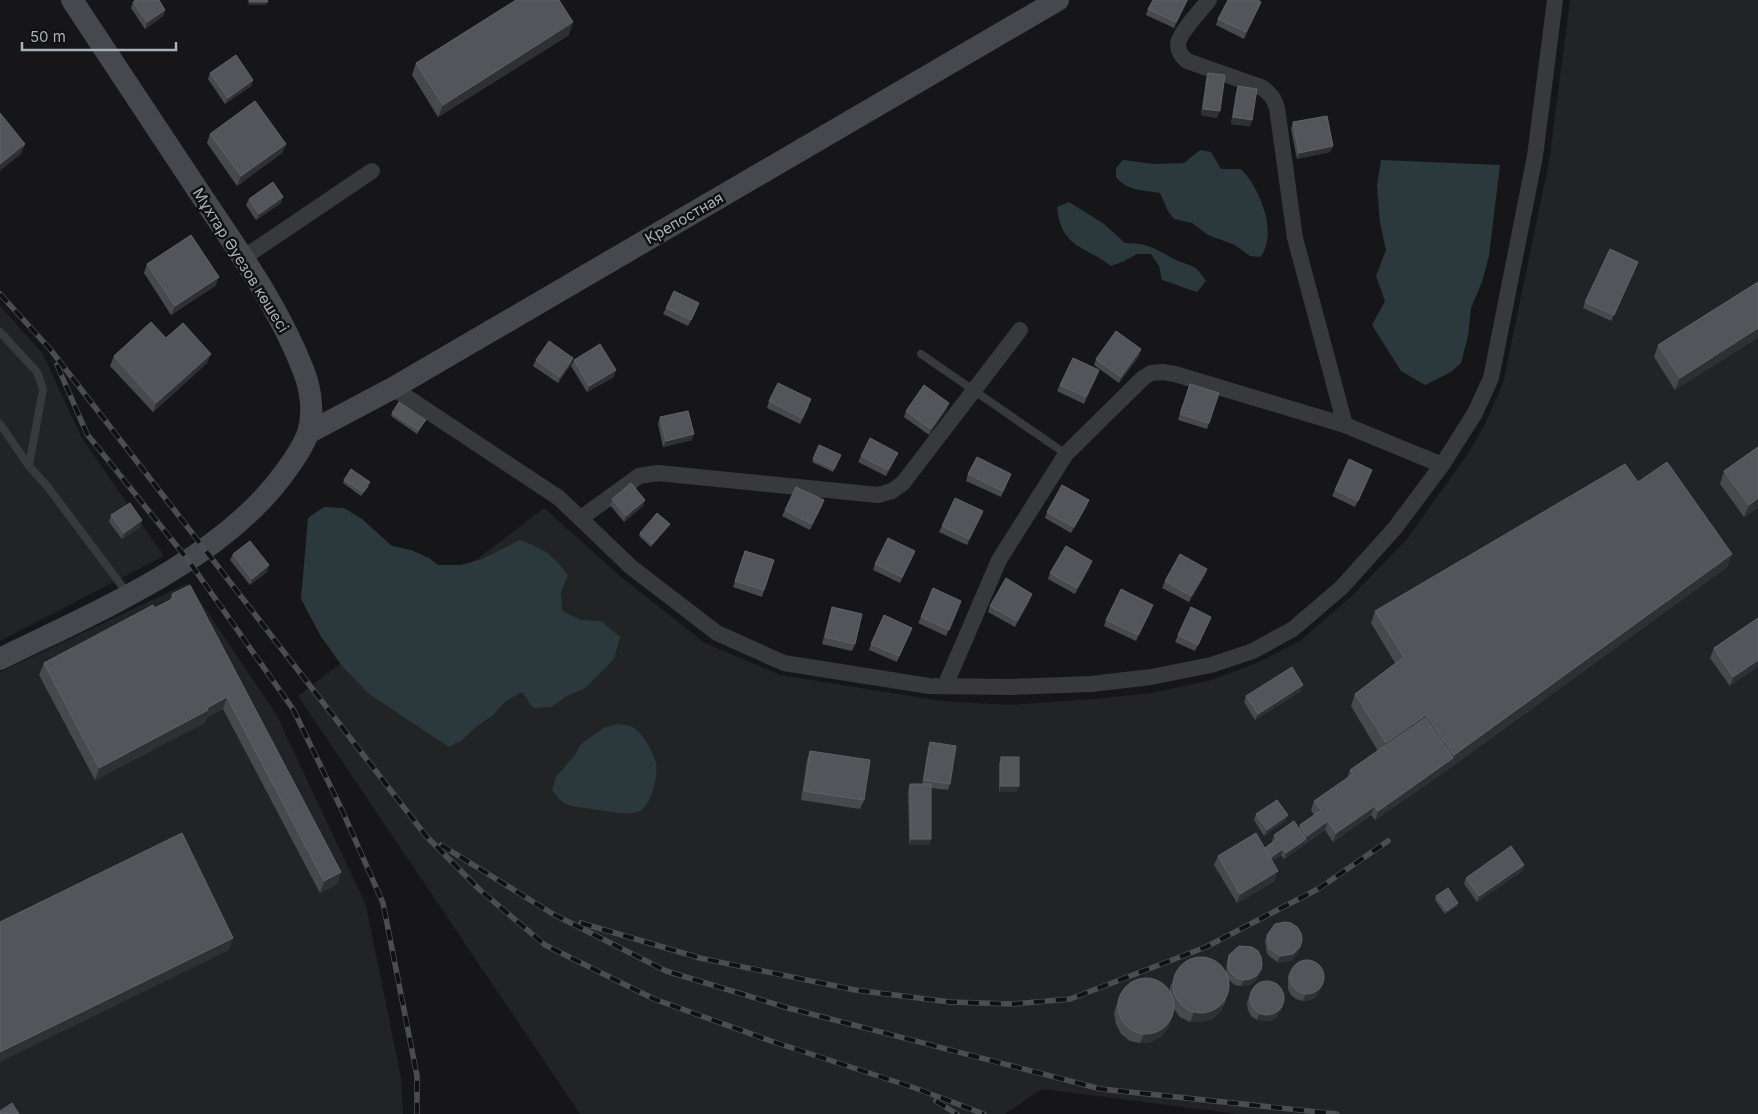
<svg xmlns="http://www.w3.org/2000/svg" width="1758" height="1114" font-family="Inter,sans-serif">
  <style>
    .built { fill: #222325 }
    .water { fill: #2b393c }
    .lines { fill: none; stroke-linecap: round; stroke-linejoin: round }
    .lane { stroke: #37393d; stroke-width: 8 }
    .street { stroke: #37393d; stroke-width: 16 }
    .secondary { stroke: #45494d; stroke-width: 22 }
    .rail-casing { stroke: #4a4e52; stroke-width: 5.5 }
    .rail { stroke: #111113; stroke-width: 4; stroke-dasharray: 11; stroke-linecap: butt }
    .wall { fill: #474a4d }
    .shaded-wall { fill: #2f3033 }
    .building { fill: #525559; stroke: #5f6368 }
    .labels { text-anchor: middle; dominant-baseline: central; stroke-width: 5; stroke-linejoin: round; paint-order: stroke }
    .street-label { font-size: 15px; fill: #a7b1b8; stroke: #111113 }
  </style>
  <rect width="100%" height="100%" fill="#161618"/>
  <g class="built">
    <polygon points="1570,0 1758,0 1758,1114 1237,1114 1042,1089 1005,1114 580,1114 298,696 544,508 621,577 705,643 780,675 942,701 1010,705 1094,699 1151,693 1211,680 1257,663 1300,641 1351,597 1407,539 1469,452 1486,422 1503,383 1549,162"/>
    <polygon points="0,306 43,354 81,437 164,556 0,641"/>
    <polygon points="188,583 276,714 366,905 401,1078 403,1114 0,1114 0,672"/>
  </g>
  <g class="water">
    <path d="M1200,150L1211,152L1221,169H1241C1260,188 1279,234 1260,257L1250,256L1235,245L1208,235L1192,223L1174,219L1168,211L1160,193C1143,190 1127,191 1116,177V168L1123,160L1154,164L1184,163Z"/>
    <polygon points="1381,160 1500,165 1489,256 1482,282 1471,308 1468,336 1461,363 1451,372 1425,385 1401,371 1372,325 1385,301 1376,276 1386,250 1380,223 1377,186"/>
    <path d="M1069,202L1104,224L1125,243C1145,243 1155,248 1172,258C1190,268 1193,260 1206,281L1197,292C1185,289 1174,283 1162,280L1159,266L1151,254H1137L1124,261L1111,266C1084,245 1061,248 1057,207Z"/>
    <path d="M324,507L344,508L362,519L392,546L411,550L429,558L438,565H461L482,559L520,540C544,549 552,554 568,575L561,592L562,611L581,620L601,621L620,637L614,659L585,688L567,696L551,707L533,708L522,692L505,702L493,715L476,727L462,740L449,747L369,694L342,666L320,635L301,599L308,518Z"/>
    <path d="M619,724C623,725 630,725 634,728C643,734 651,749 655,760C660,772 652,806 638,812C627,816 603,810 592,809C572,806 564,808 552,790L556,777L575,755L581,744L605,727Z"/>
  </g>
  <g class="lines">
    <g class="lane">
      <polyline points="0,332 37,372 43,389 29,466 47,486 128,594"/>
      <polyline points="921,354 1066,454"/>
      <polyline points="0,424 29,466"/>
    </g>
    <g class="street">
      <path d="M1209,0C1202,9 1179,33 1178,44C1178,51 1182,57 1187,61L1261,87C1270,93 1274,98 1277,108L1295,238L1345,425"/>
      <polyline points="243,258 372,171"/>
      <polyline points="393,388 559,498 631,567 717,633 784,663 929,686 1012,687 1091,684 1151,677 1211,665 1253,651 1293,629 1342,587 1395,528 1442,465 1475,413 1491,378 1535,156 1555,0"/>
      <polyline points="581,518 639,476 658,473 878,495 892,491 903,483 1020,330"/>
      <polyline points="945,686 999,560 1066,454 1143,378 1151,373 1163,372 1175,374 1345,425 1442,465"/>
    </g>
    <g class="secondary">
      <polyline points="308,433 393,388 1058,0"/>
      <path d="M0,659C95,612 222,560 285,472C294,460 303,447 308,433C314,414 311,390 304,372C280,309 240,253 203,198C160,132 116,66 72,0"/>
    </g>
    <g class="rail-casing">
      <g id="rail">
        <polyline points="0,294 50,349 426,836 480,890 545,945 654,999 771,1041 915,1088 984,1114"/>
        <polyline points="57,365 87,434 188,560 293,709 342,810 383,903 417,1076 417,1114"/>
        <polyline points="441,845 553,914 666,971 788,1008 1101,1089 1337,1114"/>
        <polyline points="581,923 700,958 855,990 950,1002 1012,1004 1070,999 1206,947 1318,889 1388,841"/>
        <polyline points="936,1101 957,1114"/>
      </g>
    </g>
    <use href="#rail" class="rail"/>
  </g>
  <g class="wall">
    <polygon points="1188,0 1174,28 1146,15 1148,9"/>
    <polygon points="133,2 165,10 163,16 145,29 131,8"/>
    <polygon points="1261,2 1244,39 1216,25 1218,19"/>
    <polygon points="569,35 438,117 412,75 416,63"/>
    <polygon points="210,73 253,80 251,86 225,104 208,79"/>
    <polygon points="1208,73 1217,118 1201,115 1206,79"/>
    <polygon points="1238,86 1252,120 1250,126 1231,124 1236,92"/>
    <polygon points="1293,122 1330,152 1297,159 1291,129"/>
    <polygon points="210,134 286,144 282,153 237,186 207,143"/>
    <polygon points="249,199 281,203 256,220 246,205"/>
    <polygon points="1638,262 1611,321 1583,308 1585,302"/>
    <polygon points="147,264 219,277 215,286 171,315 144,273"/>
    <polygon points="1758,282 1675,390 1654,357 1658,345"/>
    <polygon points="666,308 697,309 688,326 663,314"/>
    <polygon points="166,338 207,363 153,412 110,366 114,356"/>
    <polygon points="1141,349 1139,356 1119,383 1094,365 1096,359"/>
    <polygon points="573,358 571,364 558,383 533,366 536,360"/>
    <polygon points="574,360 614,377 587,392 571,366"/>
    <polygon points="1099,370 1084,404 1057,391 1060,385"/>
    <polygon points="1190,384 1219,393 1207,429 1178,420"/>
    <polygon points="769,401 809,406 800,424 767,408"/>
    <polygon points="947,409 929,435 904,417 906,411"/>
    <polygon points="392,413 426,420 424,423 417,434 391,416"/>
    <polygon points="660,417 692,440 663,447 658,424"/>
    <polygon points="819,445 841,455 833,472 812,462"/>
    <polygon points="1758,447 1758,507 1744,517 1720,484 1724,471"/>
    <polygon points="861,456 895,459 886,476 858,462"/>
    <polygon points="1372,470 1355,507 1332,496 1335,490"/>
    <polygon points="968,474 1011,474 1001,497 966,481"/>
    <polygon points="344,480 369,486 361,496 343,483"/>
    <polygon points="1638,482 1732,554 1727,567 1450,768 1375,820 1371,815 1333,842 1325,830 1284,859 1281,855 1272,861 1275,881 1237,903 1214,865 1218,856 1265,848 1272,842 1274,835 1299,828 1300,825 1314,815 1311,810 1314,801 1347,778 1350,770 1378,751 1351,706 1355,694 1395,663 1371,623 1375,611"/>
    <polygon points="612,499 645,500 643,506 624,522 610,505"/>
    <polygon points="824,500 810,530 782,516 785,510"/>
    <polygon points="1087,506 1071,533 1045,518 1047,512"/>
    <polygon points="983,511 967,545 939,532 942,526"/>
    <polygon points="111,515 142,520 140,527 122,539 109,522"/>
    <polygon points="670,524 668,527 651,547 639,536 640,533"/>
    <polygon points="745,551 774,560 762,597 733,587"/>
    <polygon points="915,551 900,583 873,570 875,564"/>
    <polygon points="233,554 267,572 250,585 230,560"/>
    <polygon points="1092,561 1090,567 1075,594 1048,579 1050,573"/>
    <polygon points="1205,575 1189,602 1162,588 1165,581"/>
    <polygon points="172,594 341,872 337,884 320,893 223,709 206,718 204,723 95,780 39,675 44,663 170,600"/>
    <polygon points="1030,600 1015,627 988,612 990,606"/>
    <polygon points="832,607 855,644 852,651 822,644 830,613"/>
    <polygon points="959,607 946,636 918,623 921,617"/>
    <polygon points="1151,611 1136,641 1104,626 1106,620"/>
    <polygon points="1211,617 1195,651 1175,642 1178,635"/>
    <polygon points="1758,618 1730,686 1710,658 1714,648"/>
    <polygon points="912,628 897,662 869,650 871,644"/>
    <polygon points="1301,691 1255,720 1244,702 1246,696"/>
    <polygon points="930,742 950,784 948,790 931,788 931,839 929,845 909,845 908,791 910,784 922,784 928,748"/>
    <polygon points="810,751 864,800 860,809 801,800 807,760"/>
    <polygon points="1001,757 1017,792 999,792 999,764"/>
    <polygon points="1256,814 1288,815 1285,821 1264,836 1254,820"/>
    <polygon points="1524,865 1522,871 1477,902 1464,884 1466,878"/>
    <polygon points="1436,896 1458,903 1457,906 1445,914 1435,900"/>
    <polygon points="1267,935 1298,953 1291,961 1277,962 1267,954 1265,941"/>
    <polygon points="1229,955 1261,970 1258,977 1254,982 1248,986 1241,986 1235,985 1229,980 1228,978 1228,992 1225,1002 1220,1012 1212,1019 1201,1022 1190,1022 1180,1017 1174,1009 1168,1028 1161,1036 1151,1042 1140,1043 1130,1041 1121,1034 1116,1024 1114,1013 1120,994 1170,992 1170,987 1174,978 1226,973 1227,961"/>
    <polygon points="1291,970 1320,991 1316,997 1310,1000 1303,1001 1296,999 1291,995 1288,989 1288,976"/>
    <polygon points="1251,991 1283,1006 1280,1012 1276,1018 1270,1021 1257,1020 1251,1016 1248,1010 1247,1003"/>
  </g>
  <g class="shaded-wall">
    <polygon points="1187,0 1188,0 1174,28 1176,22"/>
    <polygon points="249,2 268,2 266,5 247,5"/>
    <polygon points="1261,2 1259,8 1244,39 1246,32"/>
    <polygon points="165,10 163,16 145,29 147,22"/>
    <polygon points="573,22 569,35 438,117 443,105"/>
    <polygon points="253,80 251,86 225,104 228,98"/>
    <polygon points="1203,109 1220,111 1217,118 1201,115"/>
    <polygon points="1233,117 1252,120 1250,126 1231,124"/>
    <polygon points="25,144 21,154 0,171 0,164"/>
    <polygon points="286,144 282,153 237,186 241,176"/>
    <polygon points="1333,146 1330,152 1297,159 1299,153"/>
    <polygon points="283,197 281,203 256,220 259,214"/>
    <polygon points="219,277 215,286 171,315 175,306"/>
    <polygon points="1758,328 1758,338 1675,390 1680,378"/>
    <polygon points="1141,349 1139,356 1119,383 1121,377"/>
    <polygon points="211,354 207,363 153,412 156,403"/>
    <polygon points="573,358 571,364 558,383 560,377"/>
    <polygon points="616,370 614,377 587,392 589,386"/>
    <polygon points="1099,370 1097,377 1084,404 1086,397"/>
    <polygon points="949,403 947,409 929,435 931,429"/>
    <polygon points="694,434 692,440 663,447 666,441"/>
    <polygon points="898,453 895,459 886,476 888,470"/>
    <polygon points="1758,498 1758,507 1744,517 1749,505"/>
    <polygon points="645,500 643,506 624,522 626,516"/>
    <polygon points="824,500 822,507 810,530 812,524"/>
    <polygon points="1089,500 1087,506 1071,533 1074,527"/>
    <polygon points="983,511 981,517 967,545 969,539"/>
    <polygon points="142,520 140,527 122,539 124,533"/>
    <polygon points="670,524 668,527 651,547 652,544"/>
    <polygon points="915,551 913,557 900,583 902,577"/>
    <polygon points="1732,554 1727,567 1450,768 1375,820 1378,811 1453,758 1454,755"/>
    <polygon points="1092,561 1090,567 1075,594 1077,588"/>
    <polygon points="269,565 267,572 250,585 252,579"/>
    <polygon points="1207,569 1205,575 1189,602 1191,596"/>
    <polygon points="1032,594 1030,600 1015,627 1017,621"/>
    <polygon points="1153,605 1151,611 1136,641 1138,635"/>
    <polygon points="1211,617 1209,623 1195,651 1198,645"/>
    <polygon points="1758,660 1758,667 1730,686 1733,677"/>
    <polygon points="1303,685 1301,691 1255,720 1258,714"/>
    <polygon points="227,697 223,709 206,718 204,723 95,780 99,768"/>
    <polygon points="1426,715 1422,727 1381,755 1386,743"/>
    <polygon points="1001,786 1019,786 1017,792 999,792"/>
    <polygon points="1375,806 1371,815 1333,842 1336,833"/>
    <polygon points="1288,815 1285,821 1264,836 1267,830"/>
    <polygon points="1328,821 1325,830 1284,859 1286,853 1306,839 1307,836"/>
    <polygon points="911,839 931,839 929,845 909,845"/>
    <polygon points="1283,849 1281,855 1266,865 1269,859"/>
    <polygon points="1524,865 1522,871 1477,902 1479,896"/>
    <polygon points="1278,871 1275,881 1237,903 1240,894"/>
    <polygon points="341,872 337,884 320,893 324,881"/>
    <polygon points="1458,903 1457,906 1445,914 1447,911"/>
    <polygon points="233,938 229,950 0,1062 0,1052"/>
    <polygon points="1300,947 1298,953 1291,961 1277,962 1280,956"/>
    <polygon points="1261,970 1258,977 1254,982 1248,986 1241,986 1244,980"/>
    <polygon points="1322,985 1320,991 1316,997 1310,1000 1303,1001 1305,995"/>
    <polygon points="1228,992 1220,1012 1212,1019 1201,1022 1190,1022 1194,1012"/>
    <polygon points="1283,1006 1280,1012 1276,1018 1270,1021 1257,1020 1259,1014"/>
    <polygon points="1171,1018 1168,1028 1161,1036 1151,1042 1140,1043 1144,1034"/>
  </g>
  <g class="building">
    <polygon points="136,0 159,0 165,10 147,22 133,2"/>
    <polygon points="249,0 267,0 268,2 249,2"/>
    <polygon points="516,0 559,0 573,22 443,105 416,63"/>
    <polygon points="1153,0 1187,0 1176,22 1148,9"/>
    <polygon points="1228,0 1258,0 1261,2 1246,32 1218,19"/>
    <polygon points="236,55 253,80 228,98 210,73"/>
    <polygon points="1208,73 1225,75 1220,111 1203,109"/>
    <polygon points="1238,86 1257,89 1252,120 1233,117"/>
    <polygon points="255,101 286,144 241,176 210,134"/>
    <polygon points="0,113 25,144 0,164"/>
    <polygon points="1327,116 1333,146 1299,153 1293,122"/>
    <polygon points="273,182 283,197 259,214 249,199"/>
    <polygon points="191,235 219,277 175,306 147,264"/>
    <polygon points="1610,249 1638,262 1614,315 1585,302"/>
    <polygon points="1758,282 1758,328 1680,378 1658,345"/>
    <polygon points="674,291 699,303 691,320 666,308"/>
    <polygon points="151,322 166,338 183,323 211,354 156,403 114,356"/>
    <polygon points="1116,331 1141,349 1121,377 1096,359"/>
    <polygon points="549,341 573,358 560,377 536,360"/>
    <polygon points="600,344 616,370 589,386 574,360"/>
    <polygon points="1073,358 1099,370 1086,397 1060,385"/>
    <polygon points="778,383 811,399 802,418 769,401"/>
    <polygon points="1190,384 1219,393 1209,423 1180,414"/>
    <polygon points="924,385 949,403 931,429 906,411"/>
    <polygon points="399,402 426,420 418,430 392,413"/>
    <polygon points="688,411 694,434 666,441 660,417"/>
    <polygon points="870,438 898,453 888,470 861,456"/>
    <polygon points="819,445 841,455 834,469 813,459"/>
    <polygon points="1758,447 1758,498 1749,505 1724,471"/>
    <polygon points="977,457 1011,474 1003,491 968,474"/>
    <polygon points="1349,459 1372,470 1358,501 1335,490"/>
    <polygon points="1667,462 1732,554 1454,755 1426,715 1386,743 1355,694 1404,657 1375,611 1625,464 1638,482"/>
    <polygon points="351,469 370,482 363,492 344,480"/>
    <polygon points="631,483 645,500 626,516 612,499"/>
    <polygon points="1062,485 1089,500 1074,527 1047,512"/>
    <polygon points="796,487 824,500 812,524 785,510"/>
    <polygon points="955,498 983,511 969,539 942,526"/>
    <polygon points="130,503 142,520 124,533 111,515"/>
    <polygon points="657,513 670,524 652,544 640,533"/>
    <polygon points="888,538 915,551 902,577 875,564"/>
    <polygon points="250,541 269,565 252,579 233,554"/>
    <polygon points="1066,546 1092,561 1077,588 1050,573"/>
    <polygon points="745,551 774,560 764,590 735,581"/>
    <polygon points="1180,554 1207,569 1191,596 1165,581"/>
    <polygon points="1006,578 1032,594 1017,621 990,606"/>
    <polygon points="190,585 341,872 324,881 227,697 207,708 208,710 99,768 44,663 153,605 155,608 174,598 172,594"/>
    <polygon points="933,588 961,601 949,630 921,617"/>
    <polygon points="1121,589 1153,605 1138,635 1106,620"/>
    <polygon points="832,607 862,614 855,644 825,637"/>
    <polygon points="1191,607 1211,617 1198,645 1178,635"/>
    <polygon points="884,615 912,628 899,656 871,644"/>
    <polygon points="1758,618 1758,660 1733,677 1714,648"/>
    <polygon points="1292,667 1303,685 1258,714 1246,696"/>
    <polygon points="1425,718 1453,758 1378,811 1375,806 1336,833 1328,821 1307,836 1300,825 1321,810 1314,801 1353,774 1350,770"/>
    <polygon points="930,742 956,746 950,784 924,780"/>
    <polygon points="810,751 870,760 864,800 804,791"/>
    <rect x="1001" y="757" width="18" height="29"/>
    <polygon points="910,784 931,784 931,839 911,839"/>
    <polygon points="1277,800 1288,815 1267,830 1256,814"/>
    <polygon points="1294,821 1306,839 1286,853 1283,849 1270,858 1265,848 1277,839 1274,835"/>
    <polygon points="182,833 233,938 0,1052 0,922"/>
    <polygon points="1256,833 1278,871 1240,894 1218,856"/>
    <polygon points="1511,846 1524,865 1479,896 1466,878"/>
    <polygon points="1448,888 1458,903 1447,911 1436,896"/>
    <polygon points="1285,922 1291,923 1297,927 1301,933 1302,940 1300,947 1293,954 1280,956 1269,948 1267,935 1275,924"/>
    <polygon points="1239,946 1252,947 1258,951 1261,957 1262,964 1261,970 1256,976 1250,979 1244,980 1237,978 1232,974 1228,968 1229,955"/>
    <circle cx="1201" cy="985" r="28"/>
    <circle cx="1307" cy="977" r="17"/>
    <circle cx="1146" cy="1006" r="28"/>
    <circle cx="1267" cy="998" r="17"/>
    <polygon points="12,1103 19,1114 0,1114 0,1111"/>
  </g>
  <g class="labels">
    <g class="street-label">
      <text transform="translate(684 218) rotate(-30)">Крепостная</text>
      <text transform="translate(241 260) rotate(58)">Мұхтар Әуезов көшесі</text>
    </g>
  </g>
  <path d="M22 42v8h154v-8" fill="none" stroke="#a7b1b8" stroke-width="2.5"/>
  <text x="30" y="42" font-size="15" fill="#a7b1b8" stroke="#111113" stroke-width="4" paint-order="stroke">50 m</text>
</svg>
